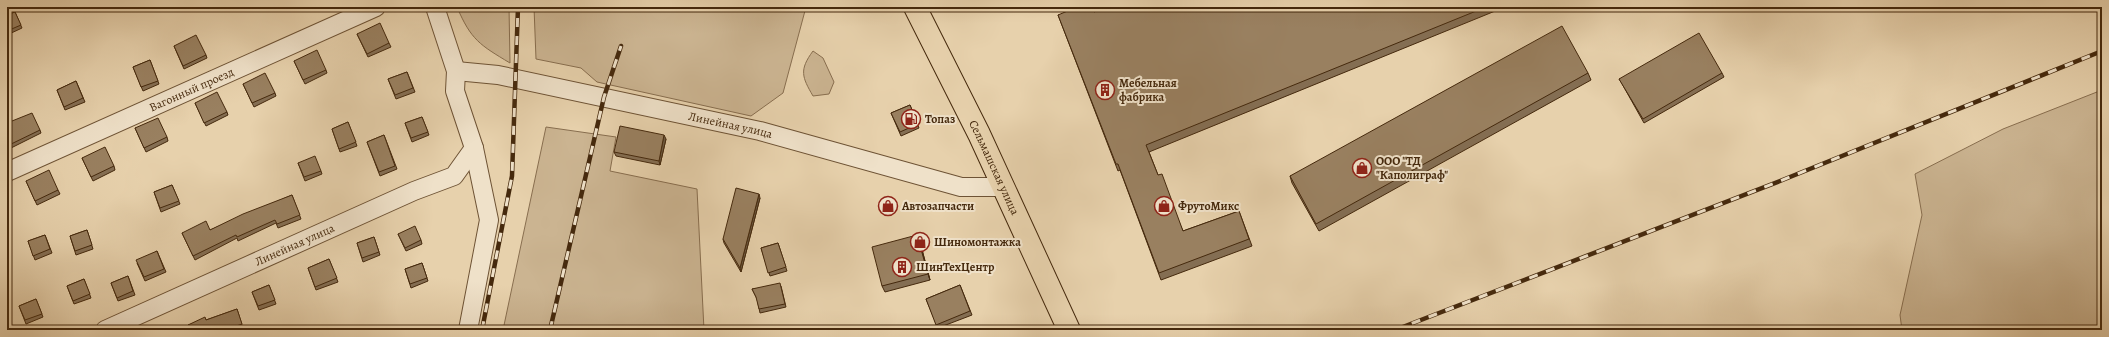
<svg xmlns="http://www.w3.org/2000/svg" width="2109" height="337" font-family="Alegreya,serif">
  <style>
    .green { fill: #cbb491; stroke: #886e4f }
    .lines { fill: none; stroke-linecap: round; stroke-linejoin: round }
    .minor-casing { stroke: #6e5335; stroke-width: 20 }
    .trunk-casing { stroke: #45290d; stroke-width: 24 }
    .minor { stroke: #efe1c9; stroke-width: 18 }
    .trunk { stroke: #e7d1ac; stroke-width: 22 }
    .rail-casing { stroke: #45290d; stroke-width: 4.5 }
    .rail { stroke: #efe1c9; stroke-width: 3; stroke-dasharray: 9; stroke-linecap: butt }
    .wall { fill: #846e53; stroke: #45290d }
    .shaded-wall { fill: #6b5a43; stroke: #45290d }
    .building { fill: #998060; stroke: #45290d }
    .labels { text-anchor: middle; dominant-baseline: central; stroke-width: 4; stroke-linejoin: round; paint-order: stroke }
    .poi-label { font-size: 12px; font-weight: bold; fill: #45290d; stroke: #efe1c9; text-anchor: start }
    .street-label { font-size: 12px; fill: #45290d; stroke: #efe1c9 }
  </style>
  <rect width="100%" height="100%" fill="#e7d1ac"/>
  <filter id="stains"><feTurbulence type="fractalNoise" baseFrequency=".005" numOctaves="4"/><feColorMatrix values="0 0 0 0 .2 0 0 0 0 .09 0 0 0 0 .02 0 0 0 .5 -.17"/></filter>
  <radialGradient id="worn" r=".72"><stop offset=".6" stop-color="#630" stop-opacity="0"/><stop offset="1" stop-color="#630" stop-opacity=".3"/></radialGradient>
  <g class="green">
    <path d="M457,7H509L510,63C480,45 471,40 457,7Z"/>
    <polygon points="534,7 806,7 783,93 751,116 597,82 581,68 536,59"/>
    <path d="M813,51L823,58L834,82L829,94L813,96C802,77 799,70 813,51Z"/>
    <polygon points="2102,90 2102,330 1902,330 1900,315 1922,215 1915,174 2003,129"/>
    <polygon points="546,127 616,137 610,171 697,189 704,330 503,330"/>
  </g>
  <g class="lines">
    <g class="minor-casing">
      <g id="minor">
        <polyline points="435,7 456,71 455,91 474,148 489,220 468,330"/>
        <path id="s1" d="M456,71L498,75L760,131L961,187H1003"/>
        <path id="s2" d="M7,172L376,7"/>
        <path id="s3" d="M105,330L414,191L454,176L474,148"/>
      </g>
    </g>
    <g class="trunk-casing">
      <g id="trunk">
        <path id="s4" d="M915,7L979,134L1069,330"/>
      </g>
    </g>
    <use href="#minor" class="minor"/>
    <use href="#trunk" class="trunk"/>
    <g class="rail-casing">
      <g id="rail">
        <polyline points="482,330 512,176 518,7"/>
        <polyline points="550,330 604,97 621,46"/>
        <polyline points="1395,330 1780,181 2102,51"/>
      </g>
    </g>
    <use href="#rail" class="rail"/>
  </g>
  <g class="wall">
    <polygon points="1107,7 1505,7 1149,152 1158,175 1183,231 1239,211 1252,246 1161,280 1120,170 1118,171 1058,15 1094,12"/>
    <polygon points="15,12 22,28 7,35 7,15"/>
    <polygon points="357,34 389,43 391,47 368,57"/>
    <polygon points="174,46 206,55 207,58 184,69"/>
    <polygon points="150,60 159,84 143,91 133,67"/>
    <polygon points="294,61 326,70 327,73 305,84"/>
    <polygon points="407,72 415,92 396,99 388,79"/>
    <polygon points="1588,73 1591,80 1319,231 1292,183 1290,176"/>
    <polygon points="1722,73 1724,77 1644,123 1621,82 1619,79"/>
    <polygon points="76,81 85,102 65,110 57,90"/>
    <polygon points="243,84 275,93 276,96 254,107"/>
    <polygon points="195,103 227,112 228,115 206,126"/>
    <polygon points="910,105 919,128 901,136 891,113"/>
    <polygon points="422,117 429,135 412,142 405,123"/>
    <polygon points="348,122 357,146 340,152 332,129"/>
    <polygon points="7,123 40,130 41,133 7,150"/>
    <polygon points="135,128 167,137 168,141 146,152"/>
    <polygon points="384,135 397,169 380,176 367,142"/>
    <polygon points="666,139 660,165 616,156 614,152"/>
    <polygon points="82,158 114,166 115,170 93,181"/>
    <polygon points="298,163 321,171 322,174 305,181"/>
    <polygon points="26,181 58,190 60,194 37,205"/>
    <polygon points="172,185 180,204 161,212 154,192"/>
    <polygon points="292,195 301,219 278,228 276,223 238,241 237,238 195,260 182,233 210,230"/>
    <polygon points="760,198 741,272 724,243 723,239"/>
    <polygon points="87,230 93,249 76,255 70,236"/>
    <polygon points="398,234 421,240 422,244 406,251"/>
    <polygon points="45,235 52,253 35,260 28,241"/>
    <polygon points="374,237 380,255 363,262 357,243"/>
    <polygon points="920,242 930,280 885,292 882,286"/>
    <polygon points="778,243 787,271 770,276 761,248"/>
    <polygon points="157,251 166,272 145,281 137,263"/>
    <polygon points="329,259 338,282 316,290 308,268"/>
    <polygon points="422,263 428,281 411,288 405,269"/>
    <polygon points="128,276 135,295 118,301 111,283"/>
    <polygon points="84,279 91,298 74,304 67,286"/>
    <polygon points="269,285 276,304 259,310 252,292"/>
    <polygon points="960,285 972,315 938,328 926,299"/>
    <polygon points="781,286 786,307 760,313 757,299 752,289"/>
    <polygon points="36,299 43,317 26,324 19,306"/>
    <polygon points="237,309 243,328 237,330 190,330 188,325 206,320"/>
  </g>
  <g class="shaded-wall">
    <polygon points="664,135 666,139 660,165 659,161"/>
    <polygon points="759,194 760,198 741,272 740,268"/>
    <polygon points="917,235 920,242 930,280 928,274"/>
  </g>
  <g class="building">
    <polygon points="1077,7 1092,7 1094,12 1107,7 1486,7 1146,145 1158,175 1162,174 1183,231 1239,211 1249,239 1159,273 1118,164 1116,164 1058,15"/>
    <polygon points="15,12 21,25 7,31 7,15"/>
    <polygon points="380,23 389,43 367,54 357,34"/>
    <polygon points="1562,26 1588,73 1316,224 1290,176"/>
    <polygon points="1699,33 1722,73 1643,119 1619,79"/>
    <polygon points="196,35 206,55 183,66 174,46"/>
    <polygon points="317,50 326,70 303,80 294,61"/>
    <polygon points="150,60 158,81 141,87 133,67"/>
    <polygon points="407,72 413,88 395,95 388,79"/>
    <polygon points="265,73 275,93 252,103 243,84"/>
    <polygon points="76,81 83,98 64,107 57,90"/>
    <polygon points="217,92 227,112 204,123 195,103"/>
    <polygon points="910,105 918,124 900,132 891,113"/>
    <polygon points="32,113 40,130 7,146 7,123"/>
    <polygon points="422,117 428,132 411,138 405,123"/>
    <polygon points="158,118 167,137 144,148 135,128"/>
    <polygon points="348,122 356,142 339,149 332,129"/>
    <polygon points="620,126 664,135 659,161 614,152"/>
    <polygon points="384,135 395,166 379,172 367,142"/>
    <polygon points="105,147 114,166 91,177 82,158"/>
    <polygon points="315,156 321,171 304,177 298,163"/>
    <polygon points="49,170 58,190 35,201 26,181"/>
    <polygon points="172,185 179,201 160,208 154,192"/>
    <polygon points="736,188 759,194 740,268 723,239"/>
    <polygon points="292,195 300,215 277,224 275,220 237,237 236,235 193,256 182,233 206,221 210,230 243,214"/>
    <polygon points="415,226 421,240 405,248 398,234"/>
    <polygon points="87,230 92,245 75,251 70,236"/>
    <polygon points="45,235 50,249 33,256 28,241"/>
    <polygon points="917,235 928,274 882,286 872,247"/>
    <polygon points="374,237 379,252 362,258 357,243"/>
    <polygon points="778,243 786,267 768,273 761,248"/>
    <polygon points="157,251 164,269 144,277 136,260"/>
    <polygon points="329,259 337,278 315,287 308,268"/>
    <polygon points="422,263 427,278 410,284 405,269"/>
    <polygon points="128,276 133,291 117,298 111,283"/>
    <polygon points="84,279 90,294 73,301 67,286"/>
    <polygon points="780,283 785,304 759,309 756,297 752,289"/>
    <polygon points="269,285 275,300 258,306 252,292"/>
    <polygon points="960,285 970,311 936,325 926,299"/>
    <polygon points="36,299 42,314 25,320 19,306"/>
    <polygon points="237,309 242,324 225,330 191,330 188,325 205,317 206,320"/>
    <polygon points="7,320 11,330 7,330"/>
  </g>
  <defs>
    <g id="building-ring" transform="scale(1)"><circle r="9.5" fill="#efe1c9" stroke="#8f2418" stroke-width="1.5"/><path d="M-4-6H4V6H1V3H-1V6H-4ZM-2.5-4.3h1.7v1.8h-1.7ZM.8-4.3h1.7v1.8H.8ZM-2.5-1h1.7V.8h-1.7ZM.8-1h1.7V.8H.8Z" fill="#8f2418"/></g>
    <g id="fuel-ring" transform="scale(1)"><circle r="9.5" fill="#efe1c9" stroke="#8f2418" stroke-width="1.5"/><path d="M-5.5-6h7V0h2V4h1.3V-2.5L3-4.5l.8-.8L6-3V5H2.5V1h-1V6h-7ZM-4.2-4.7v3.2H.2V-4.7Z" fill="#8f2418"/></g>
    <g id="shop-ring" transform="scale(1)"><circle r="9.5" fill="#efe1c9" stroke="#8f2418" stroke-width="1.5"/><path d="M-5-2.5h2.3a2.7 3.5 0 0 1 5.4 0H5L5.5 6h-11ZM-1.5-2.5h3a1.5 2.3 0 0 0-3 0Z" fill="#8f2418"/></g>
  </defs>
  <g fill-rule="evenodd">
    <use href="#building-ring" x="1105" y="90"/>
    <use href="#fuel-ring" x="911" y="119"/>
    <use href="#shop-ring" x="1362" y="168"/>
    <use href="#shop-ring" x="888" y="206"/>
    <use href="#shop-ring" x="1164" y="206"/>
    <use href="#shop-ring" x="920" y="242"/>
    <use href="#building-ring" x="902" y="267"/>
  </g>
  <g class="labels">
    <g class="poi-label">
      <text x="1119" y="83">Мебельная<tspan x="1119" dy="14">фабрика</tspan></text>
      <text x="925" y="119">Топаз</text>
      <text x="1376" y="161">ООО "ТД<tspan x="1376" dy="14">"Каполиграф"</tspan></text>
      <text x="902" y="206">Автозапчасти</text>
      <text x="1178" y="206">ФрутоМикс</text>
      <text x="934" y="242">Шиномонтажка</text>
      <text x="916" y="267">ШинТехЦентр</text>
    </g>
    <g class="street-label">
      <text stroke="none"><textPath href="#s2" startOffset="202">Вагонный проезд</textPath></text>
      <text stroke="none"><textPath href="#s1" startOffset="280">Линейная улица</textPath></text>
      <text stroke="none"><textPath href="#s4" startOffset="179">Сельмашская улица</textPath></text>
      <text stroke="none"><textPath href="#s3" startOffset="208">Линейная улица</textPath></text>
    </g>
  </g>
  <rect width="2109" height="337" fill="none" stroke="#e7d1ac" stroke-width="24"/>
  <rect x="8" y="8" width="2093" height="321" fill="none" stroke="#45290d" stroke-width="2"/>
  <rect x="12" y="12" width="2085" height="313" fill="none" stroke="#45290d"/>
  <rect width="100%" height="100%" filter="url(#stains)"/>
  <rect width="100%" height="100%" fill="url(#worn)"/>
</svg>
